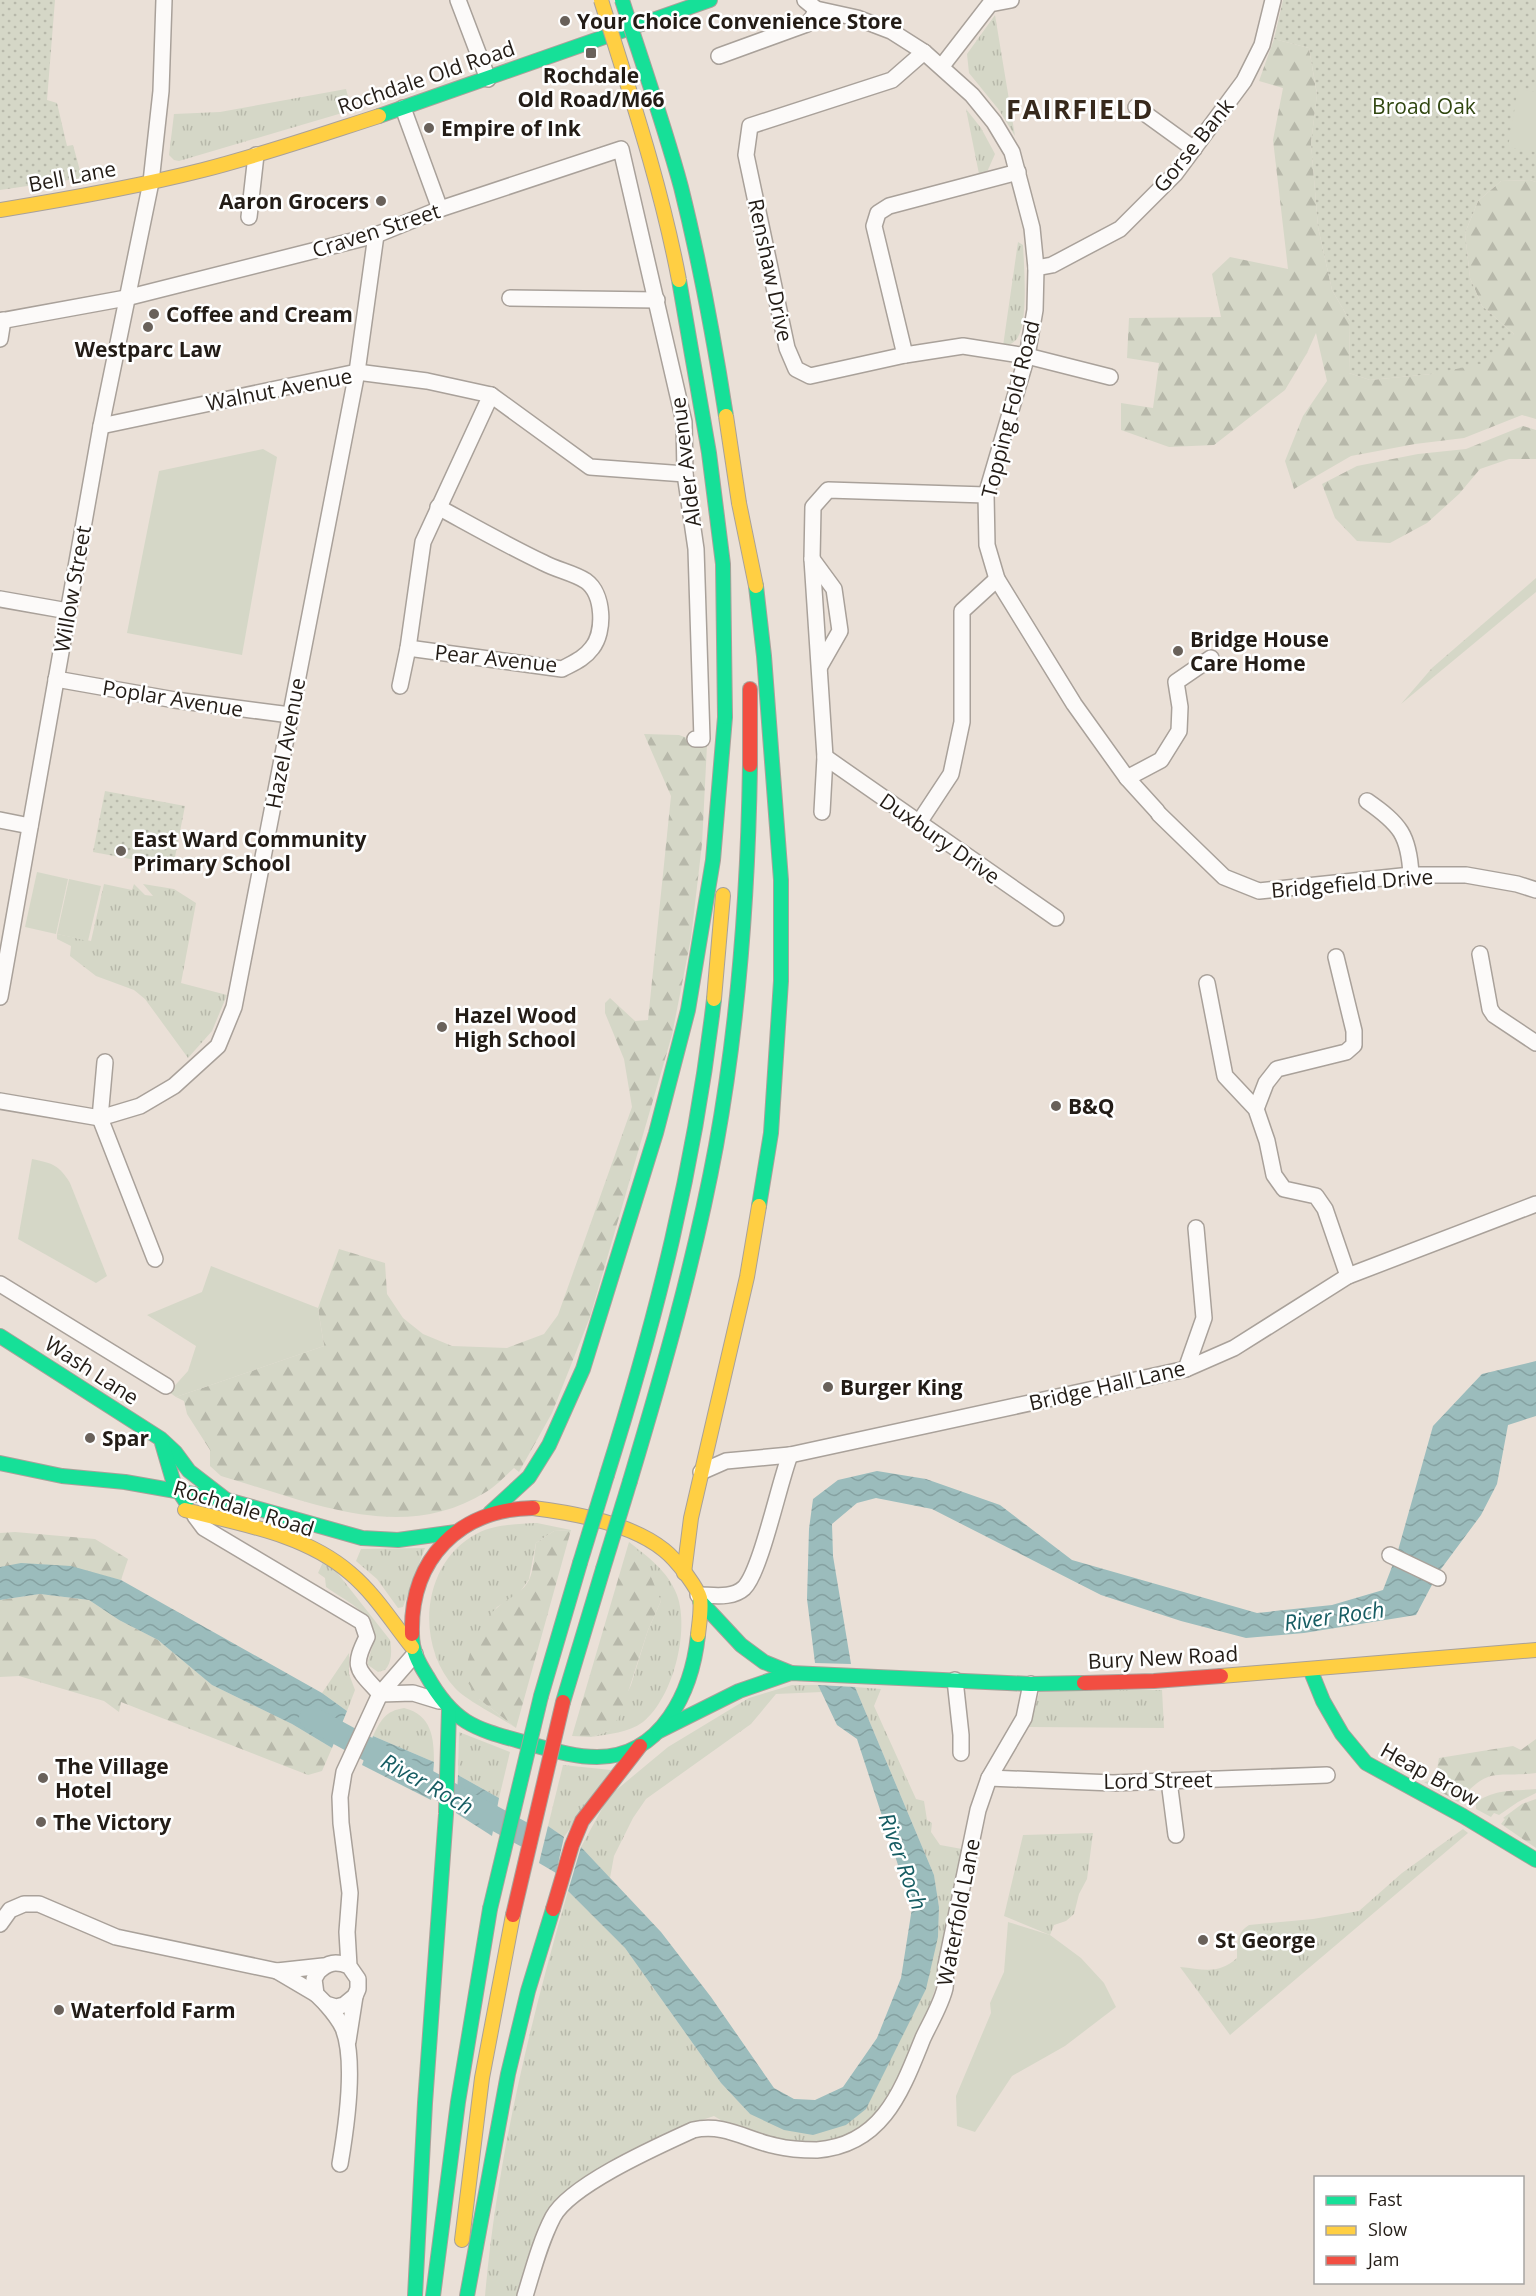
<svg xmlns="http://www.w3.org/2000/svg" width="1536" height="2296" font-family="'Open Sans',sans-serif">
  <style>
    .grass { fill: url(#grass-tufts) }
    .forest { fill: url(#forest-firs) }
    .park { fill: url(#park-dots) }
    .garden { fill: #d5d7c7 }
    .water { fill: url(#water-waves) }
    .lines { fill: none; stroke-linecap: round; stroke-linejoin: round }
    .river { stroke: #9bbcbc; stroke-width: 24 }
    .street-casing { stroke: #a9a19a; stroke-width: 18 }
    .fast-casing { stroke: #a9a19a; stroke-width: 16 }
    .slow-casing { stroke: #a9a19a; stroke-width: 16 }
    .jam-casing { stroke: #a9a19a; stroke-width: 16 }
    .street { stroke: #fcfaf9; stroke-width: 15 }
    .fast { stroke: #16e098; stroke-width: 14 }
    .slow { stroke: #ffcf43; stroke-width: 14 }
    .jam { stroke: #f24e42; stroke-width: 14 }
    .fast-bridge-casing { stroke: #a9a19a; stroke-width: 16; stroke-linecap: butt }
    .slow-bridge-casing { stroke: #a9a19a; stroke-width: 16; stroke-linecap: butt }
    .jam-bridge-casing { stroke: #a9a19a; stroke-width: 16; stroke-linecap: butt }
    .fast-bridge { stroke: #16e098; stroke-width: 14 }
    .slow-bridge { stroke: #ffcf43; stroke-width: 14 }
    .jam-bridge { stroke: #f24e42; stroke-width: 14 }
    .poi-dot { fill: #69615a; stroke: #fff; stroke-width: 2 }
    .labels { text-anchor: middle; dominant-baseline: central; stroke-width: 5; stroke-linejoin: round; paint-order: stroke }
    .poi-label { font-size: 21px; font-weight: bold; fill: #231c16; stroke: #fff; text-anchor: start }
    .street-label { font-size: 21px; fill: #231c16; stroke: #fff }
    .park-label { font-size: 21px; fill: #314711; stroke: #fff }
    .water-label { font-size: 22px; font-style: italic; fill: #175d63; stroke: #fff }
    .district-label { font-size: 27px; font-weight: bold; letter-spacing: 1.5px; fill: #37291c; stroke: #fff }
  </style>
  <defs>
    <pattern id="grass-tufts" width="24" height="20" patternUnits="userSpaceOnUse" patternTransform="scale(1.5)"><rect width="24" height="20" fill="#d5d7c7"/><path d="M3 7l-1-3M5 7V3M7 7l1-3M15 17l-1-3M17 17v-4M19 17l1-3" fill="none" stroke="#b7b8aa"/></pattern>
    <pattern id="forest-firs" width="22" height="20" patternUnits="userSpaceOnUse" patternTransform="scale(1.5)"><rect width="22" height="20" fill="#d5d7c7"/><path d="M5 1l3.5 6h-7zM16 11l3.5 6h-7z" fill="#b7b8aa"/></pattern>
    <pattern id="park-dots" width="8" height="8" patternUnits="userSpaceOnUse" patternTransform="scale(1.5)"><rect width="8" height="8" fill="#d5d7c7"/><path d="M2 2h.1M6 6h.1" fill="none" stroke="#b7b8aa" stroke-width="1.8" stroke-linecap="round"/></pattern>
    <pattern id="water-waves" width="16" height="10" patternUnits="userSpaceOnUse" patternTransform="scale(1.5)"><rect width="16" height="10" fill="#9bbcbc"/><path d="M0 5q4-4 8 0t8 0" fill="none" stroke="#85a1a1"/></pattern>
  </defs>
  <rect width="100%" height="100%" fill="#eae0d7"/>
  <g class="grass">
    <polygon points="995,15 1015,136 999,110 969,73 967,54"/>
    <polygon points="391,78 393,98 179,161 174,160 169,155 174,114 220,112 346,89 351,108 383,98"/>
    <polygon points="966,109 981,128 995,154 987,172 979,174"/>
    <path d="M1018,242L1023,245C1024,265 1029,326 1016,340C1012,344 1008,345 1003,346Z"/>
    <polygon points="104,884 132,890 134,884 145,895 153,896 143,884 174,889 196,903 181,983 227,995 212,1031 188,1058 145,999 134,990 96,976 70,956 71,946 57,939 57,934 91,941"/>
    <path d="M537,1523L571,1530L554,1531L536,1543L529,1579L518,1595L497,1607L485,1623L479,1699L516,1728C500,1717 467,1701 455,1688C414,1643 422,1561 478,1533C496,1524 518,1524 537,1523Z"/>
    <path d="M629,1542C648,1557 668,1571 677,1595C690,1631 673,1698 643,1722C628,1733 609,1734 591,1737L609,1731L631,1685L648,1630L661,1601Z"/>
    <polygon points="425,1548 403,1607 398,1608 377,1579 356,1561 361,1549"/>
    <path d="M323,1562L332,1566L390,1640C392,1650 392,1663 385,1670L378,1672L368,1665C368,1655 374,1647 374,1637C375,1613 342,1599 326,1587L325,1578L318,1573Z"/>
    <polygon points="349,1653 349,1674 355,1690 347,1711 322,1693"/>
    <polygon points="792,1685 818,1685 822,1692 776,1694 751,1724 646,1799 633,1818 614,1856 610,1878 581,1847 609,1796 668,1747 749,1698"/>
    <path d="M855,1687L881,1689L874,1706L916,1799L924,1801L927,1820L932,1823L931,1832L940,1845L962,1849L936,1986L922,2030L895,2090L883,2108L847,2139L827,2145L777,2140L727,2124L714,2116L693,2123L633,2153L544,2224L527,2262L519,2296H485C497,2158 530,2023 568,1891L625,1948L721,2083L750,2114L846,2125L938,1937L939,1907L934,1875Z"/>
    <polygon points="1040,1690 1162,1690 1164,1728 1029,1727"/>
    <path d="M404,1708C432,1715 434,1738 434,1762L373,1736C381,1720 385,1711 404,1708Z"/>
    <polygon points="459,1732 510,1752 499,1798 458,1775"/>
    <polygon points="563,1765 611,1770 564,1837 548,1826"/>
    <path d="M1463,1829L1468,1833L1230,2035L1180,1967C1203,1969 1218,1975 1237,1958C1237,1944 1236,1933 1249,1925L1313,1919L1359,1911L1402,1873Z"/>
    <polygon points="1093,1833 1087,1879 1079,1894 1074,1914 1066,1921 1054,1925 1050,1935 1004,1916 1023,1835"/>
  </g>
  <g class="forest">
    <polygon points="1274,39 1309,48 1317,95 1311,143 1318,227 1332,290 1350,321 1349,373 1370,380 1432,374 1514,334 1482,306 1470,278 1465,233 1478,201 1501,181 1530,180 1536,182 1536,419 1522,415 1464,438 1415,444 1351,456 1294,489 1285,461 1303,416 1327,381 1316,333 1307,353 1285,390 1214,445 1169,447 1121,430 1121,403 1153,408 1159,363 1127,358 1129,318 1221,317 1212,274 1230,257 1288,269 1273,140 1283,88 1259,81"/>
    <polygon points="1523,426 1536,430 1536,459 1509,459 1480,469 1459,494 1427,523 1390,543 1357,541 1335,518 1322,484 1357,466 1418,454 1466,449"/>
    <polygon points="1536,578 1536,592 1401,704 1432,668"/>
    <path d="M644,734L679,735L707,745L702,844L691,938L672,1035L590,1317L552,1413L519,1472L514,1468C505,1476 496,1486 486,1492C401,1545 308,1501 221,1476L210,1466V1450L187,1414L184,1401L176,1397L324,1346L318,1308L339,1249L385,1263L387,1294L403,1318L423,1334L452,1346L507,1348L544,1334L558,1315L632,1107L624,1059L605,1013V1003L610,998L635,1021L648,1020L671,796Z"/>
    <path d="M571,1530L516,1728L479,1699L464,1677C469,1653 478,1623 498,1607C510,1596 520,1596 529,1580C534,1570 534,1555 536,1543L554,1531Z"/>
    <path d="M15,1532L95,1539L128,1559L121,1580C78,1568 44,1560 0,1567V1533Z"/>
    <polygon points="629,1542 642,1555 661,1601 648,1630 621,1714 609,1731 591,1737 572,1736"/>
    <polygon points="40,1594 89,1600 119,1620 158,1640 212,1685 292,1724 332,1748 322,1771 308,1775 121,1702 119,1712 104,1701 19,1676 0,1677 0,1600"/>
    <path d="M1536,1739V1773C1494,1778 1490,1765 1458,1802L1424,1782L1435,1780L1439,1758L1513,1746L1521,1750Z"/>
    <path d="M1536,1789V1793L1518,1802L1499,1815L1494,1813L1491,1817L1476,1809V1803C1492,1789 1516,1791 1536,1789Z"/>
    <polygon points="1536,1799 1536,1848 1501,1824 1505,1819 1503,1818 1522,1804"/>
  </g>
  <g class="park">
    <polygon points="0,0 55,0 47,100 57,103 67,146 73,145 82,178 0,190"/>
    <polygon points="1283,0 1536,0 1536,182 1530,180 1501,181 1478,201 1465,233 1470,278 1482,306 1514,334 1490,362 1432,374 1370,380 1349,373 1350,321 1332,290 1318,227 1311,143 1317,94 1309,48 1274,39"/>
    <polygon points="105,791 185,806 173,867 93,852"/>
  </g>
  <g class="garden">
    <polygon points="1518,89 1536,92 1536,152 1508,147"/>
    <polygon points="263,449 277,457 242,655 127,633 159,471"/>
    <polygon points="37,872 68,879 56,934 25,927"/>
    <polygon points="69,879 101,886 88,941 57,934"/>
    <path d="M32,1159C52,1163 59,1165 70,1183L107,1276L96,1283L18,1239Z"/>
    <polygon points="211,1266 318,1308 324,1346 176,1397 169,1392 188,1371 196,1346 147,1315 202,1292"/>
    <polygon points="1008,1922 1050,1935 1081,1958 1104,1983 1116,2007 1065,2046 1012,2076 975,2132 957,2126 956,2096 991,2013 990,2003 1004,1972"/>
  </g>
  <g class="water">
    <polygon points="1536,1361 1536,1416 1508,1425 1497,1484 1481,1515 1438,1573 1397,1554 1433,1426 1482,1374"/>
    <polygon points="877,1471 926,1479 1000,1505 1072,1560 1257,1613 1332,1605 1383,1590 1395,1559 1435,1579 1416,1615 1304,1633 1246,1638 1181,1621 1101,1595 932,1509 876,1498 857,1503 832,1524 833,1556 851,1664 815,1663 807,1599 809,1529 813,1499 838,1480"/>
    <polygon points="21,1563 71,1566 121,1580 322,1693 347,1711 332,1748 292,1724 212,1685 158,1640 119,1620 89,1600 40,1594 0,1600 0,1567"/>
    <polygon points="818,1685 855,1687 934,1875 939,1907 938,1937 926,1989 866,2109 846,2125 813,2135 784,2130 750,2114 721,2083 625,1948 568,1891 581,1847 661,1932 711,1997 774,2088 794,2099 815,2100 843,2087 877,2038 901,1978 912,1908 857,1739 837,1725"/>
    <polygon points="373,1736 434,1762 431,1800 362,1765"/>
    <polygon points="458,1775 499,1798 492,1836 456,1813"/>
    <polygon points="548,1826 564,1837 556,1873 539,1863"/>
  </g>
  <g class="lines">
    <polyline class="river" points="311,1718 525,1835"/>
    <g class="street-casing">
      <g id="street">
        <polyline points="458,0 488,79"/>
        <polyline points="805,0 816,9 857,18 891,31 924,52 972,95 994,122 1012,152 1032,228 1036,268 1035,310 1027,356 986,495 987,545 997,579 1074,704 1127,778 1157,811"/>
        <polyline points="924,52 892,80 750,126 746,155 787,348 796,369 810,376 905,355 963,346 1027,356 1110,377"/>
        <polyline points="719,56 807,24 813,17 816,9"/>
        <polyline points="942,66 990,4 1011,0"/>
        <polyline points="1136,107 1194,149"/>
        <polyline points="403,108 440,209"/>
        <polyline points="249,217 256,155"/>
        <polyline points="1036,268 1052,265 1120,229 1175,174 1244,81 1262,45 1273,0"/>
        <polyline points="510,298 657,300"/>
        <polyline points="0,321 126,298 376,235 440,209 621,149 684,422 685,474 696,549 702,739 695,739"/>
        <polyline points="0,339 3,320"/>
        <polyline points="905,355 874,226 878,213 889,206 1018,172"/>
        <polyline points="101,426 357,372 427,381 491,395 590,467 685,474"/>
        <polyline points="812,559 834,589 840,631 820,666"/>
        <polyline points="0,599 68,611"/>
        <path d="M408,648L562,669C573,663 584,659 592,648C605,632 604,594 586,581C574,573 557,570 544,563C508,546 473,526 438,507"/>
        <polyline points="56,679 175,700 290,715"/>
        <polyline points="400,686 408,648 423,542 491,395"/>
        <polyline points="825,757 1056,918"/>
        <polyline points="1127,778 1161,760 1179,731 1180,707 1176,682 1211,658"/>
        <path d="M1367,801C1400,824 1409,835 1411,875"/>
        <polyline points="822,812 825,757 812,559 813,507 828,490 986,495"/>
        <polyline points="1159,814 1224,877 1259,891 1411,875 1466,875 1517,884 1536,890"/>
        <polyline points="0,820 30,826"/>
        <polyline points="918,824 951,774 962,722 962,611 997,579"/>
        <polyline points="1480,954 1490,1009 1494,1015 1536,1043"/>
        <polyline points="1207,983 1225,1076 1256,1109 1267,1141 1274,1175 1284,1189 1316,1196 1325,1209 1348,1276"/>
        <polyline points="0,997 101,426 151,182 161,91 164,0"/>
        <polyline points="105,1062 100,1118 155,1259"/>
        <polyline points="0,1101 100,1118 140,1106 174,1086 218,1046 234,1007 357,372 376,235"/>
        <polyline points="1256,1109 1266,1083 1277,1069 1346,1052 1354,1045 1354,1031 1336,957"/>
        <polyline points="0,1284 166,1386"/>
        <polyline points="1186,1369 1204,1318 1196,1228"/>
        <polyline points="701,1472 726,1461 790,1455 1186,1369 1234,1348 1348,1276 1536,1204"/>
        <path d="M195,1516L204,1528L362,1622L367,1637C351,1669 358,1669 380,1694"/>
        <polyline points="1390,1555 1438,1578"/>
        <path d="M698,1595C713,1595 732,1599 744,1588C761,1571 779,1483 790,1455"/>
        <polyline points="955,1680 961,1735 961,1753"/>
        <polyline points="380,1694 413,1693 439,1701"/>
        <polyline points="989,1778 1113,1783 1327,1775"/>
        <polyline points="1169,1781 1176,1835"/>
        <polyline points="0,1924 10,1910 24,1904 39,1904 116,1937 277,1971 323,1966"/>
        <path d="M349,1966C336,1961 328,1962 318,1972L314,1979L316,1994L326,2004L336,2007L344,2005L355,1996L358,1989V1979L349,1966L347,1932L350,1893L341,1823L340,1797L344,1772L380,1694L415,1654"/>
        <polyline points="277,1971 316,1994"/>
        <path d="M326,2004C333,2012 339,2019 343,2028C356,2060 346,2129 340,2164"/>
        <polyline points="348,2041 355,1996"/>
        <path d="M525,2296C533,2270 540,2242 553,2217C570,2185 658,2146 693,2130C725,2123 746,2140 776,2146C788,2149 805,2150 817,2150C883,2145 902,2090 923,2038C930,2023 941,2005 945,1988C946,1981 945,1972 946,1965L978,1810L989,1778L1024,1718L1031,1684"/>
      </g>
    </g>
    <g class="fast-casing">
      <g id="fast">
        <polyline points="379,116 710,0"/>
        <polyline points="756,586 764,656 781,880 781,981 771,1133 759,1206"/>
        <polyline points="0,1336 161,1439 175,1452 189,1471 224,1498"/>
        <polyline points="162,1443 174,1484 186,1502"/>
        <polyline points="0,1463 62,1476 125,1482 227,1500 362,1538 398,1540 456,1532"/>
        <path d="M607,1475C657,1316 695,1165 714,999"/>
        <path d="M630,1481C663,1371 695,1259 716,1146C739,1020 748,893 750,765"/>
        <polyline points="490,1513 529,1477 549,1445 583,1369 656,1133 688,1010 713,860 725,717"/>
        <polyline points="700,1601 741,1645 764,1662 791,1673"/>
        <path d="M412,1634C412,1650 418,1662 427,1676C455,1726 477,1729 530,1744C552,1750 574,1757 597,1757C662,1757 692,1691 698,1635"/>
        <polyline points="1310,1669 1323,1701 1342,1734 1366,1763 1463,1816 1536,1860"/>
        <polyline points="541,1696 580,1563"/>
        <polyline points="563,1702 603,1569"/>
        <polyline points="659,1731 739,1691 791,1673 1031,1684 1084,1683"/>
        <polyline points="415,2296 425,2103 446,1814 449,1709"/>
        <polyline points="433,2296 458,2102 490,1909"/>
        <polyline points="467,2296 508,2074 528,1991 553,1909"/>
      </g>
    </g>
    <g class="slow-casing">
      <g id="slow">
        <path d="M0,210C68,199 136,187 203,170C262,155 320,135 379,116"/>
        <polyline points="739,503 756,586"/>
        <polyline points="714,999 723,895"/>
        <path d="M533,1508C574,1513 632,1524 664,1550C673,1557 680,1566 686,1574C691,1581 698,1590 700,1598C702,1609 699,1624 698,1635"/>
        <path d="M185,1510C241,1524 305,1534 350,1573C375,1594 392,1622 412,1647"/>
        <polyline points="684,1573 691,1518 747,1277 759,1206"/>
        <polyline points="1221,1676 1536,1650"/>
        <polyline points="462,2240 482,2078 513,1915"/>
      </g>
    </g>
    <g class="jam-casing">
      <g id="jam">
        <polyline points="750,689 750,765"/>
        <path d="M412,1634C410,1559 459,1509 533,1508"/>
        <polyline points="1084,1683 1154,1681 1221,1676"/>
        <polyline points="553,1909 572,1845 582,1821 640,1746"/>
      </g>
    </g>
    <use href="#street" class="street"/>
    <use href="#fast" class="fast"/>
    <use href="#slow" class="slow"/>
    <use href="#jam" class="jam"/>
    <g class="fast-bridge-casing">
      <g id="fast-bridge">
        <path d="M622,0C642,62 664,124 681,187C700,263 714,339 726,416"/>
        <polyline points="679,280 709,453 723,564 725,717"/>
        <polyline points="580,1563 607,1475"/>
        <polyline points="603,1569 630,1481"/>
        <polyline points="490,1909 541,1696"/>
      </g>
    </g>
    <g class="slow-bridge-casing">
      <g id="slow-bridge">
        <path d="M601,0C630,93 661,185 679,280"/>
        <polyline points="726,416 739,503"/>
      </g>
    </g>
    <g class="jam-bridge-casing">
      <polyline id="jam-bridge" points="513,1915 563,1702"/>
    </g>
    <use href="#fast-bridge" class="fast-bridge"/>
    <use href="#slow-bridge" class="slow-bridge"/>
    <use href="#jam-bridge" class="jam-bridge"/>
  </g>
  <g class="poi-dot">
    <circle cx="565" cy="21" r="6"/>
    <rect x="585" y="47" width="12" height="12" rx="3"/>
    <circle cx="429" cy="128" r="6"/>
    <circle cx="381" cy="201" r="6"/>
    <circle cx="154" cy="314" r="6"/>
    <circle cx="148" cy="327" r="6"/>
    <circle cx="1178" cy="651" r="6"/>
    <circle cx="121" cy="851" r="6"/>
    <circle cx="442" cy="1027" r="6"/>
    <circle cx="1056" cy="1106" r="6"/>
    <circle cx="828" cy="1387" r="6"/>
    <circle cx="90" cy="1438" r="6"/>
    <circle cx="43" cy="1778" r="6"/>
    <circle cx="41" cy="1822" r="6"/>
    <circle cx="1203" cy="1940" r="6"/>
    <circle cx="59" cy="2010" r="6"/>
  </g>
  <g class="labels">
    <g class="poi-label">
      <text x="577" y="21">Your Choice Convenience Store</text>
      <text x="591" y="75" text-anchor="middle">Rochdale<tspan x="591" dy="24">Old Road/M66</tspan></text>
      <text x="441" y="128">Empire of Ink</text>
      <text x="369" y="201" text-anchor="end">Aaron Grocers</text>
      <text x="166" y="314">Coffee and Cream</text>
      <text x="148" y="349" text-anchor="middle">Westparc Law</text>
      <text x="1190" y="639">Bridge House<tspan x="1190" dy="24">Care Home</tspan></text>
      <text x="133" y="839">East Ward Community<tspan x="133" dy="24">Primary School</tspan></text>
      <text x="454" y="1015">Hazel Wood<tspan x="454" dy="24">High School</tspan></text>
      <text x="1068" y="1106">B&amp;Q</text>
      <text x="840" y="1387">Burger King</text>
      <text x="102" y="1438">Spar</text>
      <text x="55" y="1766">The Village<tspan x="55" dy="24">Hotel</tspan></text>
      <text x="53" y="1822">The Victory</text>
      <text x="1215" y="1940">St George</text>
      <text x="71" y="2010">Waterfold Farm</text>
    </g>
    <g class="street-label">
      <text transform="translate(426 77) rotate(-19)">Rochdale Old Road</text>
      <text transform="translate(1193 145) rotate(-51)">Gorse Bank</text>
      <text transform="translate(72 176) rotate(-11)">Bell Lane</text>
      <text transform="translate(376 230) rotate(-18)">Craven Street</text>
      <text transform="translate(771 270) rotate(78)">Renshaw Drive</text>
      <text transform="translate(279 389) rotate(-11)">Walnut Avenue</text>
      <text transform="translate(1010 409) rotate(-76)">Topping Fold Road</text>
      <text transform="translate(685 462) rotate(-97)">Alder Avenue</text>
      <text transform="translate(72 589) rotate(-80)">Willow Street</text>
      <text transform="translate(496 658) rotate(6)">Pear Avenue</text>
      <text transform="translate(173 698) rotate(9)">Poplar Avenue</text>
      <text transform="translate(285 743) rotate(-79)">Hazel Avenue</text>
      <text transform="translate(940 838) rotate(35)">Duxbury Drive</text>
      <text transform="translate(1352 883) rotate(-5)">Bridgefield Drive</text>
      <text transform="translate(92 1370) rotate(33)">Wash Lane</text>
      <text transform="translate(1107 1385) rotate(-13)">Bridge Hall Lane</text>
      <text transform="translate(244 1508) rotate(17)">Rochdale Road</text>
      <text transform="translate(1163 1657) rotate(-3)">Bury New Road</text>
      <text transform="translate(1430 1774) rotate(29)">Heap Brow</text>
      <text transform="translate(1158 1780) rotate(-1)">Lord Street</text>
      <text transform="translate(958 1912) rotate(-79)">Waterfold Lane</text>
    </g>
    <g class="park-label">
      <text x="1424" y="106">Broad Oak</text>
    </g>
    <g class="water-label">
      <text transform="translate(1334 1615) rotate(-8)">River Roch</text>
      <text transform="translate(428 1783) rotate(29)">River Roch</text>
      <text transform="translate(904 1861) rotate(70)">River Roch</text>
    </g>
    <g class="district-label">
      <text x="1080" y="108">FAIRFIELD</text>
    </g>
  </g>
  <rect x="1314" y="2176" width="210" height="108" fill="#ffffff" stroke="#a7a4a2" stroke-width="1.5"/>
  <rect x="1326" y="2196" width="30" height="9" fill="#16e098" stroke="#a7a4a2" stroke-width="1.5"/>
  <text x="1368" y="2206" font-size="18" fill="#231c16">Fast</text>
  <rect x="1326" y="2226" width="30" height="9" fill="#ffcf43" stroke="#a7a4a2" stroke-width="1.5"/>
  <text x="1368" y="2236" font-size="18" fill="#231c16">Slow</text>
  <rect x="1326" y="2256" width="30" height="9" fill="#f24e42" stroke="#a7a4a2" stroke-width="1.5"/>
  <text x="1368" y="2266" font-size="18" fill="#231c16">Jam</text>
</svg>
